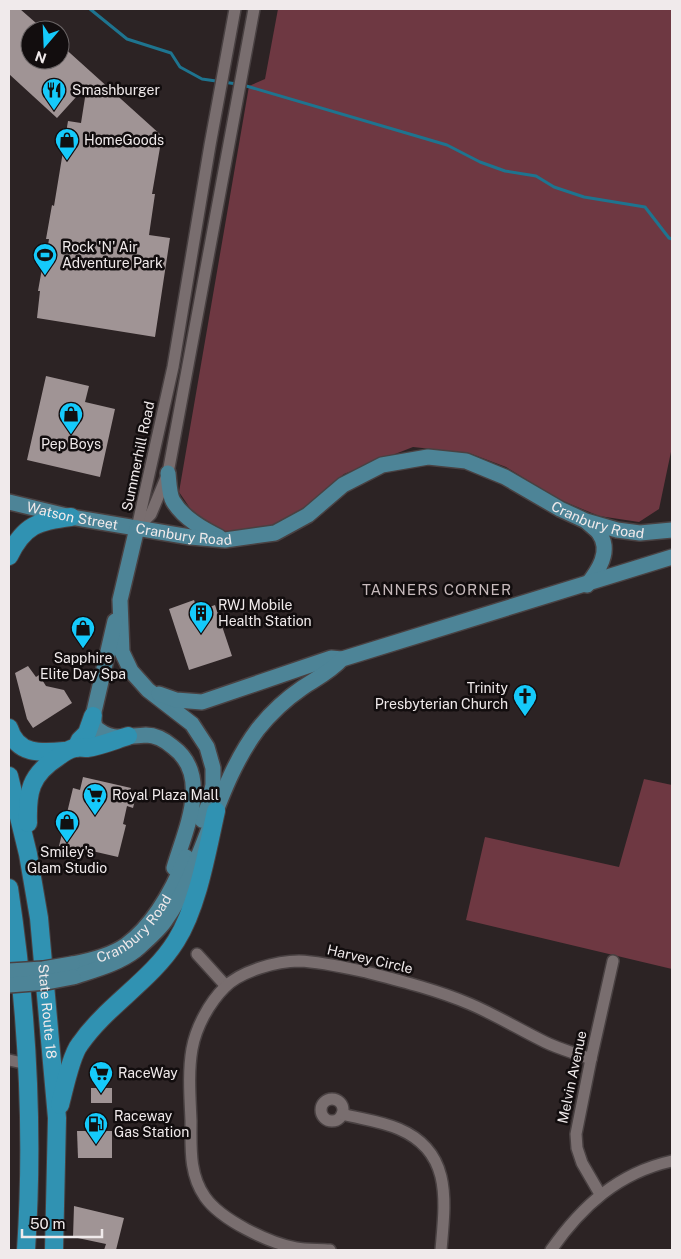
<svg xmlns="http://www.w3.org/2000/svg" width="681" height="1259" font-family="'Public Sans',sans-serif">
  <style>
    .green { fill: #6e3842 }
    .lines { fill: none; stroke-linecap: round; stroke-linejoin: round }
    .stream { stroke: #1e748f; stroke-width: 3 }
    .building { fill: #a09495 }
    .minor-casing { stroke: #494142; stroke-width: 14 }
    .major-casing { stroke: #494142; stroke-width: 18 }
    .highway-casing { stroke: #494142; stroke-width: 20 }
    .minor { stroke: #796e6f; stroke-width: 11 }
    .major { stroke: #4d8497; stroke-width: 15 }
    .highway { stroke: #3092b2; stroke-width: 18 }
    .major-bridge-casing { stroke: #494142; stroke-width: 18; stroke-linecap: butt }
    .major-bridge { stroke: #4d8497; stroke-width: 15 }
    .labels { text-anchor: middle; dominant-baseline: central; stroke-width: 5; stroke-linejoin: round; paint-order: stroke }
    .poi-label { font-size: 14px; fill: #f0eaeb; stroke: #120d0e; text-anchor: start }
    .street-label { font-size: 14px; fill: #f0eaeb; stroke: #120d0e }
    .neighbourhood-label { font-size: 15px; letter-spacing: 1px; fill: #c7babc; stroke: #120d0e }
  </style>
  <rect width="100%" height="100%" fill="#2c2324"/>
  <g class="green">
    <polygon points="278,9 672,9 672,447 659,509 639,522 599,516 558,499 506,467 469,453 413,447 344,474 301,511 270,527 225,535 194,514 179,492 249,86 265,79"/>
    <polygon points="644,779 672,785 672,969 466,920 485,837 619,867"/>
  </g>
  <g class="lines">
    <g class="stream">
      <polyline points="90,9 127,39 171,53 180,67 202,79 237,84"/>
      <polyline points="243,85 447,145 480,162 505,171 536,176 554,187 584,197 645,207 669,238 672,239"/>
    </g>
  </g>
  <g class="building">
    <polygon points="9,9 20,9 44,30 30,30 30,60 60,60 60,44 162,136 152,194 155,194 149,235 170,238 155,337 37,318 40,291 38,291 44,257 46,258 49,239 46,239 52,205 54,206 68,121 81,123 87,85 57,118 9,74"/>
    <polygon points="46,376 89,386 85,402 115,409 100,477 27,460"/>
    <polygon points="194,600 198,611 215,605 232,656 189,670 169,609"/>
    <polygon points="28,666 36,677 39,675 46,686 64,690 72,703 33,728 27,719 15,673"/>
    <polygon points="83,777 131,788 130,791 137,792 133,808 127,806 123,824 126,825 118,857 79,848 79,851 59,846 73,788 80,790"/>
    <rect x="91" y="1088" width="21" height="15"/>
    <polygon points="77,1131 112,1131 112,1158 78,1158"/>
    <polygon points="74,1206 124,1218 116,1250 104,1250 106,1244 73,1237"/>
  </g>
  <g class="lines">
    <g class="minor-casing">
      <g id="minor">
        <polyline points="137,528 151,514 168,473 254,9"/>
        <polyline points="137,528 173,367 210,145 235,9"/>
        <polyline points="197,954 226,986"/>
        <polyline points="9,1060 27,1064"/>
        <circle cx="332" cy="1110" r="11"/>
        <path d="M342,1114C361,1119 381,1121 399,1129C453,1152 445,1202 441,1250"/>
        <polyline points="600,1194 582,1163 577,1148 576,1134 591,1059 613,961"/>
        <path d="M330,1250C319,1249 307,1250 296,1248C269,1243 221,1220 205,1197C189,1174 191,1148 191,1121C190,1097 188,1072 192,1049C196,1027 209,1003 225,987C241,971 277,961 299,961C322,962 343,967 366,972C401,981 437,990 470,1004C496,1015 520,1030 545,1042C559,1049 575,1053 591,1059"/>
        <path d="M551,1250C582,1206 618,1173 672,1161"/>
      </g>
    </g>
    <g class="major-casing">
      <g id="major">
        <path d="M168,473C169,482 169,494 173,501C183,518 203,529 219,537"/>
        <path id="s1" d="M9,502L71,517L190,537L225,540L275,533L308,515L343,485L382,465L428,457L466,461L505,477L560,509L586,521L617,530L640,533L672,530"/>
        <polyline points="137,528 120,600 122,652 131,671 148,690 192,724 207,747 213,768 213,785 208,806 202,820"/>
        <path d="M587,585C598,571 612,551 599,533C596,529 591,526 587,522"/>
        <path d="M115,621L93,716L95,727C111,742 125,736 146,735C156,735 166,741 173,747C212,776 185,830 174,868"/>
        <polyline points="159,694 176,700 202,702 331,658 342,659"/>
        <path id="s2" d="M72,964C88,961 112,955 126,945C155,924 173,889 186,857"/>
        <path d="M73,977C94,970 118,964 136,950C145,942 158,931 165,921C206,862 215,786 258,729C270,714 286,699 302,688C317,678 330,672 342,659L672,557"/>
      </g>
    </g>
    <g class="highway-casing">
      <g id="highway">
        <path d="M9,556C24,525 38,521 71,517"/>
        <path d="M9,728C17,755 41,753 64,751"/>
        <polyline points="76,748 80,740 87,733 93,716"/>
        <path id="s3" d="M9,776L28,854L39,918L57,1118L54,1250"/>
        <path d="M28,823C27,792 30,775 58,757C63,753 69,749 75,748C79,747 83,748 87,748C101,746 115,740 128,736"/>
        <path d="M9,888C27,1007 34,1130 26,1250"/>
        <path d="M60,1105C64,1090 71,1055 80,1044C107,1005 151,981 176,941C198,906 207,851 216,811"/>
      </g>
    </g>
    <use href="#minor" class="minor"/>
    <use href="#major" class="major"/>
    <use href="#highway" class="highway"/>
    <g class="major-bridge-casing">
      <g id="major-bridge">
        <polyline points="9,971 43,969 72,964"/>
        <polyline points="9,985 47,982 73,977"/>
      </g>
    </g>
    <use href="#major-bridge" class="major-bridge"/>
  </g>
  <defs>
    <g id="restaurant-pin" transform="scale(1.25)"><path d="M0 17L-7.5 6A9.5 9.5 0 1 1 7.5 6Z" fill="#15cafb" stroke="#120d0e"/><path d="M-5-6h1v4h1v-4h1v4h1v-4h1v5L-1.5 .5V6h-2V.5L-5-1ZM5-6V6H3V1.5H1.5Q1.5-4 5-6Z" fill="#111"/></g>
    <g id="shop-pin" transform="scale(1.25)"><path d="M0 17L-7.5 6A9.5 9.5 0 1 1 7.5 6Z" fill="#15cafb" stroke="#120d0e"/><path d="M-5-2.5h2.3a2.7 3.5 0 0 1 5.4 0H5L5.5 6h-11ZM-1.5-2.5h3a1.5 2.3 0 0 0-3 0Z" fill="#111"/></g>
    <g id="stadium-pin" transform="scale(1.25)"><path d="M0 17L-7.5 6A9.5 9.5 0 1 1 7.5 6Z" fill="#15cafb" stroke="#120d0e"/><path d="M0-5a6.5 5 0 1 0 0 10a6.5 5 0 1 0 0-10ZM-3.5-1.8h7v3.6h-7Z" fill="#111"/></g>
    <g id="building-pin" transform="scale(1.25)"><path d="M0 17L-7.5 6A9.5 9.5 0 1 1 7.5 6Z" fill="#15cafb" stroke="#120d0e"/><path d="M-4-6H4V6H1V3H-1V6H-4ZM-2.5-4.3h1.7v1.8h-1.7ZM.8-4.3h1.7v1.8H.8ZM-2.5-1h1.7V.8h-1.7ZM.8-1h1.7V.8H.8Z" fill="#111"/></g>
    <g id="church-pin" transform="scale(1.25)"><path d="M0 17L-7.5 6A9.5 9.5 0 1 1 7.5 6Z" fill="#15cafb" stroke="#120d0e"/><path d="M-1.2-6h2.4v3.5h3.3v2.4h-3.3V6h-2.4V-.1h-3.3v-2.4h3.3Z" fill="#111"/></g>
    <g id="supermarket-pin" transform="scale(1.25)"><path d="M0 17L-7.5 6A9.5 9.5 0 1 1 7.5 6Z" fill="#15cafb" stroke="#120d0e"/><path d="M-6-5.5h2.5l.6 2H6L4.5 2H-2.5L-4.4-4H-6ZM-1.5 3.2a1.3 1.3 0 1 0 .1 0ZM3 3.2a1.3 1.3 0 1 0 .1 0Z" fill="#111"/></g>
    <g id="fuel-pin" transform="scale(1.25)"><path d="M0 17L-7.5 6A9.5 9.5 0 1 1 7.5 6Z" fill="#15cafb" stroke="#120d0e"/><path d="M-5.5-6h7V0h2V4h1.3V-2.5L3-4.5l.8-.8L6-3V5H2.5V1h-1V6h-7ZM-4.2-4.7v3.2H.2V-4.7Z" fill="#111"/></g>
  </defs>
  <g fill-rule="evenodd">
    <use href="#restaurant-pin" x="54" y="90"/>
    <use href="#shop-pin" x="67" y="140"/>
    <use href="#stadium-pin" x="45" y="255"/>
    <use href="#shop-pin" x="71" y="414"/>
    <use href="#building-pin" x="201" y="613"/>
    <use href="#shop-pin" x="83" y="628"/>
    <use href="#church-pin" x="525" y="696"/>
    <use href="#supermarket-pin" x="95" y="795"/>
    <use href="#shop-pin" x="67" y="822"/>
    <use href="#supermarket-pin" x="101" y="1073"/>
    <use href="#fuel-pin" x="96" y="1124"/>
  </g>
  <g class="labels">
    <g class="poi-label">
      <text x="72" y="90">Smashburger</text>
      <text x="84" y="140">HomeGoods</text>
      <text x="62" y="247">Rock 'N' Air<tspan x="62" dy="16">Adventure Park</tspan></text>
      <text x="71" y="444" text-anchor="middle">Pep Boys</text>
      <text x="218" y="605">RWJ Mobile<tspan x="218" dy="16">Health Station</tspan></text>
      <text x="83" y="658" text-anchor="middle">Sapphire<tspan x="83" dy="16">Elite Day Spa</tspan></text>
      <text x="508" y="688" text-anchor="end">Trinity<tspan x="508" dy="16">Presbyterian Church</tspan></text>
      <text x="112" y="795">Royal Plaza Mall</text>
      <text x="67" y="852" text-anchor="middle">Smiley's<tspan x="67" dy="16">Glam Studio</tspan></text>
      <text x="118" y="1073">RaceWay</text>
      <text x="114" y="1116">Raceway<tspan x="114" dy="16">Gas Station</tspan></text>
    </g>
    <g class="street-label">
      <text transform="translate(138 456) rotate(-78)">Summerhill Road</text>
      <text stroke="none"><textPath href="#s1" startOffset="65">Watson Street</textPath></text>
      <text stroke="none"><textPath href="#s1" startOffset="628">Cranbury Road</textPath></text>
      <text stroke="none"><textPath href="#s1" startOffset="178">Cranbury Road</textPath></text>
      <text stroke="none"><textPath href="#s2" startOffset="74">Cranbury Road</textPath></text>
      <text transform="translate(370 959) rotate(13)">Harvey Circle</text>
      <text stroke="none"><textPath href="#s3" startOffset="239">State Route 18</textPath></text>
      <text transform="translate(572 1077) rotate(-78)">Melvin Avenue</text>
    </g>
    <g class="neighbourhood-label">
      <text x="437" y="589">TANNERS CORNER</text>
    </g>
  </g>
  <rect width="681" height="1259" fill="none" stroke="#f0eaeb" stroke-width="20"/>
  <g transform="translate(45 45) rotate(199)"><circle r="24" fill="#120d0e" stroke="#6b6566"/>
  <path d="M0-4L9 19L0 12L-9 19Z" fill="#15cafb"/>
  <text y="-8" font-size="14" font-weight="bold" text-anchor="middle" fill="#f0eaeb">N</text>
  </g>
  <path d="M22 1229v8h80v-8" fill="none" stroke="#f0eaeb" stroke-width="2.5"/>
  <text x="30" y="1229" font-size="15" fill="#f0eaeb" stroke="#120d0e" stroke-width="4" paint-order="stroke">50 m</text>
</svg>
